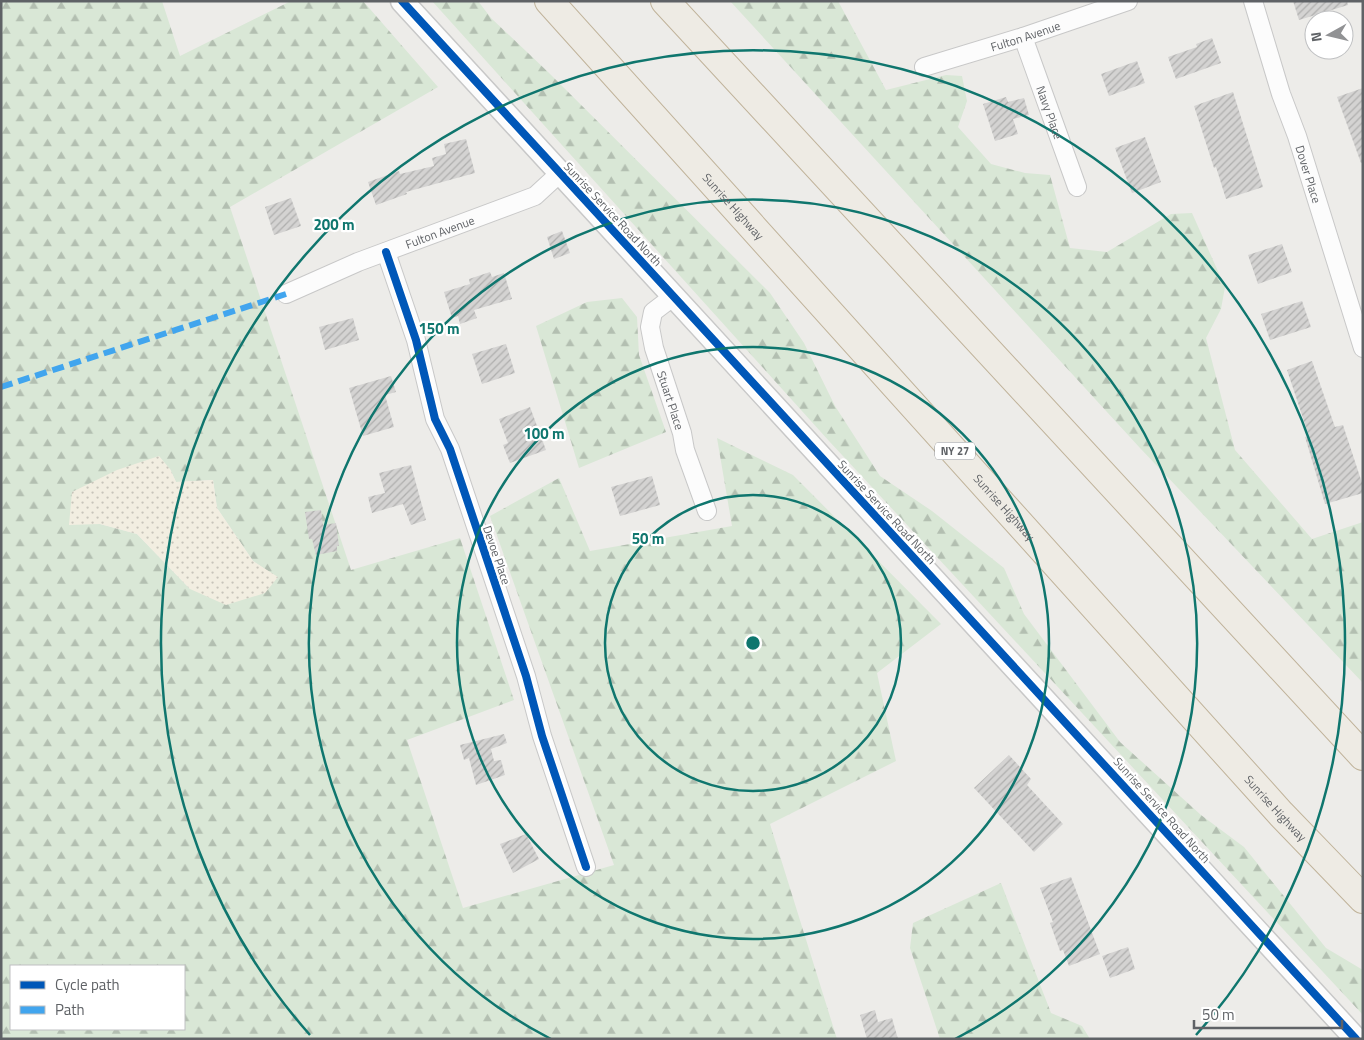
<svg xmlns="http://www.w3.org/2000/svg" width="1364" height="1040" font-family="'Titillium Web',sans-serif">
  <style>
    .forest { fill: url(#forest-firs); fill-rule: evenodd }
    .sand { fill: url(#sand-dots) }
    .building { fill: url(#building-hatch) }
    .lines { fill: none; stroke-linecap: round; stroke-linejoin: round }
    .minor-casing { stroke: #c8c8c8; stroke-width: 20 }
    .tertiary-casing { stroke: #c8c8c8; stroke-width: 25 }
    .motorway-casing { stroke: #c0b39a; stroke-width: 30 }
    .minor { stroke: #fcfcfc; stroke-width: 18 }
    .tertiary { stroke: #fcfcfc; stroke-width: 22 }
    .motorway { stroke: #eeebe4; stroke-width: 28 }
    .quiet { stroke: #41a5ee; stroke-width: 6; stroke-dasharray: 12 6; stroke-linecap: butt }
    .cycleway-casing { stroke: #fff; stroke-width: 11 }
    .cycleway { stroke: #0057b8; stroke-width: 8 }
    .ring { fill: none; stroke: #0f766e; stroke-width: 2.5 }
    .labels { text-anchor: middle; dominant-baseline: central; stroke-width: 4.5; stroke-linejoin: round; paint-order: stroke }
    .shield { fill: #fff; stroke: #8f9194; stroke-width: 1 }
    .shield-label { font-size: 11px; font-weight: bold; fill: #5f6266 }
    .street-label { font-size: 12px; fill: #5f6266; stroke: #fff }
    .centre { fill: #0f766e; stroke: #fff; stroke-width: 2.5 }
    .ring-label { font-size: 15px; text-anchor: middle; font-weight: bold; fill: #0f766e; stroke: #fff; stroke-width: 4.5; stroke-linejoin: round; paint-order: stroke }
  </style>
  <defs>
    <pattern id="forest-firs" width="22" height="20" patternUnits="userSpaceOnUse" patternTransform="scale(1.25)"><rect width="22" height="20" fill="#d9e7d6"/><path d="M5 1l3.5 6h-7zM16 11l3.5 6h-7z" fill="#b3bfb1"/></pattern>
    <pattern id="sand-dots" width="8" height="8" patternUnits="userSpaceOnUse" patternTransform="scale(1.25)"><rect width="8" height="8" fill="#f2eee1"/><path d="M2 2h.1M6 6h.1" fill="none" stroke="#c7c4ba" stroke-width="1.8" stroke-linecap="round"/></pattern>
    <pattern id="building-hatch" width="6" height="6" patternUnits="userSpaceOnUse" patternTransform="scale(1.25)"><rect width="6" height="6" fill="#d4d3d2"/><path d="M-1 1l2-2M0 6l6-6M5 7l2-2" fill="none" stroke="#afafae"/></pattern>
  </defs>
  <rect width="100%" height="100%" fill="#edece9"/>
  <g class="forest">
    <path d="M1,1H162L180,56L291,1H363L438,87L230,207L351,570L460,538L514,700L407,740L463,908L614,865L490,516L559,478L590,551L732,526L717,438L793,475L941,624L877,673L896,761L770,824L837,1039H1ZM170,469L176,482L213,480L217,508L253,561L278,578L190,589L137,534L100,524H69ZM11,966H184V1029H11Z"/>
    <polygon points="432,1 478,1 491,18 548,72 770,293 804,343 835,406 880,476 932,511 1004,568 1024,614 1120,742 1201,815 1244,847 1326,948 1363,970 1363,1015 829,441"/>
    <polygon points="730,1 838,1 886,90 946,75 962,76 967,101 958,127 991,164 1025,173 1050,175 1070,248 1107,252 1171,214 1192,213 1225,287 1221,309 1206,338 1235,450 1312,539 1363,522 1363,683 1140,448"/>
    <polygon points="622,298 637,317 639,355 666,432 579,468 536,326 587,302"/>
    <polygon points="1001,883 1051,1013 1082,1026 1090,1039 940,1039 910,948 913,923"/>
  </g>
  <polygon class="sand" points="159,456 170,469 176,482 213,480 217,508 253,561 278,577 265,593 226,605 190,589 137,534 100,524 69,525 72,492 117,470"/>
  <g class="building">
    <polygon points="1293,1 1347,1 1348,5 1299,20"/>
    <polygon points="1212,38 1221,63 1176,79 1168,57 1197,47 1196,44"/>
    <polygon points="1137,61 1145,83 1109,96 1101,74"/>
    <polygon points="1363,88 1363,163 1361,163 1337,97"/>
    <polygon points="1233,92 1263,187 1226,199 1216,167 1214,168 1194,106"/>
    <polygon points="1006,97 1008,102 1024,98 1029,115 1013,119 1018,134 995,141 983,104"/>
    <polygon points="1145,137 1161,182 1132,193 1115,148"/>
    <polygon points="466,139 475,173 406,192 407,194 376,205 368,182 399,171 400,174 434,166 432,158 446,154 444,144"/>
    <polygon points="291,198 301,226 274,235 265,207"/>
    <polygon points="562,231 570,253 554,259 547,237"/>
    <polygon points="1282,244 1292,272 1258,284 1248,255"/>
    <polygon points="490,272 492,277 504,273 512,299 474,310 477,318 460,324 458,316 452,318 444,292 470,284 469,279"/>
    <polygon points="1302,301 1311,327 1270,340 1261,314"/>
    <polygon points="353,318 359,340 325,350 319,327"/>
    <polygon points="506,344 515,373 482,384 472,354"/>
    <polygon points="1312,361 1335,427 1343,425 1363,486 1363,493 1325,504 1305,437 1309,436 1287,370"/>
    <polygon points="391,376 396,392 385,395 394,427 363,436 349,388"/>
    <polygon points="530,407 546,450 510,463 503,445 508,443 499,419"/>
    <polygon points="411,465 426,520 411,525 403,504 372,513 368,497 385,493 379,473"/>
    <polygon points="652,476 660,505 620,516 611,487"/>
    <polygon points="321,510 323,525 336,523 339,546 337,546 337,551 316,555 312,539 309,539 305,512"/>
    <polygon points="504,734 507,743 491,749 494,761 501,760 505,775 476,785 469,758 464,760 460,745"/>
    <polygon points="1009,755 1031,779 1027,785 1063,824 1034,852 974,788"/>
    <polygon points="526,834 539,859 513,873 500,844"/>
    <polygon points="1071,877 1100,954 1069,966 1063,950 1060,951 1050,923 1053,922 1040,888"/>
    <polygon points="1128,947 1135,969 1110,978 1102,956"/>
    <polygon points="875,1010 878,1022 892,1018 898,1039 867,1039 860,1015"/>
  </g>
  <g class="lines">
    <g class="minor-casing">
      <g id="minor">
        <path id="s1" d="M1253,1L1281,94L1297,136L1363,348"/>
        <path id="s2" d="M1023,37L1077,187"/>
        <path id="s3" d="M924,67L1023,37L1128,1"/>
        <polyline points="386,252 416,340 435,419 450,449 526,676 542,736 586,867"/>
        <path id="s4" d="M286,294L358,262L535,196L560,173"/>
        <path id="s5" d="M674,296L653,312L650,327L654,348L682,433L685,450L707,511"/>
      </g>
    </g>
    <g class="tertiary-casing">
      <polyline id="tertiary" points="402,1 1356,1039"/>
    </g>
    <g class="motorway-casing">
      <g id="motorway">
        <path id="s6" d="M549,1L1281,814L1363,899"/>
        <polyline points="665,1 1363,756"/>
      </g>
    </g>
    <use href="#minor" class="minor"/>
    <use href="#tertiary" class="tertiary"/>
    <use href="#motorway" class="motorway"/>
    <polyline class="quiet" points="1,387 286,294"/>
    <g class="cycleway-casing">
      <g id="cycleway">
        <polyline points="402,1 1356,1039"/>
        <polyline points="386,252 416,340 435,419 450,449 526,676 542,736 586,867"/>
      </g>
    </g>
    <use href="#cycleway" class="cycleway"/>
  </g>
  <g class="ring">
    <circle cx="753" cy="643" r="148"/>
    <circle cx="753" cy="643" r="296"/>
    <path d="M551 1039A444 444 0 1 1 955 1039"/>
    <path d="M310 1035A592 592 0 1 1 1196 1035"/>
  </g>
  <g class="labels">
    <rect class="shield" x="935" y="442.5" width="40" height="17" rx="4"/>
    <g class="shield-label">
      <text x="955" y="451">NY 27</text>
    </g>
    <g class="street-label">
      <text stroke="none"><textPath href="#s3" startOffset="106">Fulton Avenue</textPath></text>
      <text stroke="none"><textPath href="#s2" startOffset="80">Navy Place</textPath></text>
      <text stroke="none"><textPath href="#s1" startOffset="182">Dover Place</textPath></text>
      <text stroke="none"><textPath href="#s6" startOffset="276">Sunrise Highway</textPath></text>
      <text transform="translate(613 214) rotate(47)">Sunrise Service Road North</text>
      <text stroke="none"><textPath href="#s4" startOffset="166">Fulton Avenue</textPath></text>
      <text stroke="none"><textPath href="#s5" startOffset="118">Stuart Place</textPath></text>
      <text stroke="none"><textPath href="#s6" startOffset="681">Sunrise Highway</textPath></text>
      <text transform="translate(887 512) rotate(47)">Sunrise Service Road North</text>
      <text transform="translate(497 555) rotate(71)">Devoe Place</text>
      <text stroke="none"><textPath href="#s6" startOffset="1086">Sunrise Highway</textPath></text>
      <text transform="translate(1162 810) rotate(48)">Sunrise Service Road North</text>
    </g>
  </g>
  <circle cx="753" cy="643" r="8" class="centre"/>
  <g class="ring-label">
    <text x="334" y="230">200 m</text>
    <text x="439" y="334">150 m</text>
    <text x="544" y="439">100 m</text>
    <text x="648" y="544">50 m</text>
  </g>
  <rect width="1364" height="1040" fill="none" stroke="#5f6266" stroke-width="5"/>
  <rect x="10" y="965" width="175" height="65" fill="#ffffff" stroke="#bfc0c2"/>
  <rect x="20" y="981" width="25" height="8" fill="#0057b8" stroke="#bfc0c2"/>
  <text x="55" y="990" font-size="15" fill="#5f6266">Cycle path</text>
  <rect x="20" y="1006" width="25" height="8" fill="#41a5ee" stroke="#bfc0c2"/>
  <text x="55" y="1015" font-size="15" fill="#5f6266">Path</text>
  <g transform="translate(1329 35) rotate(262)"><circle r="24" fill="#ffffff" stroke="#bfc0c2"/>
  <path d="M0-4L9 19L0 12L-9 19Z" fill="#919294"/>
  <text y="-8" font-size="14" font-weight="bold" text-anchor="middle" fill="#5f6266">N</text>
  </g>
  <path d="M1194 1020v8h148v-8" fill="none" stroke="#5f6266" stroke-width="2.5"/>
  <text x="1202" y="1020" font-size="15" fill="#5f6266" stroke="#ffffff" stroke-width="4" paint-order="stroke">50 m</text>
</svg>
